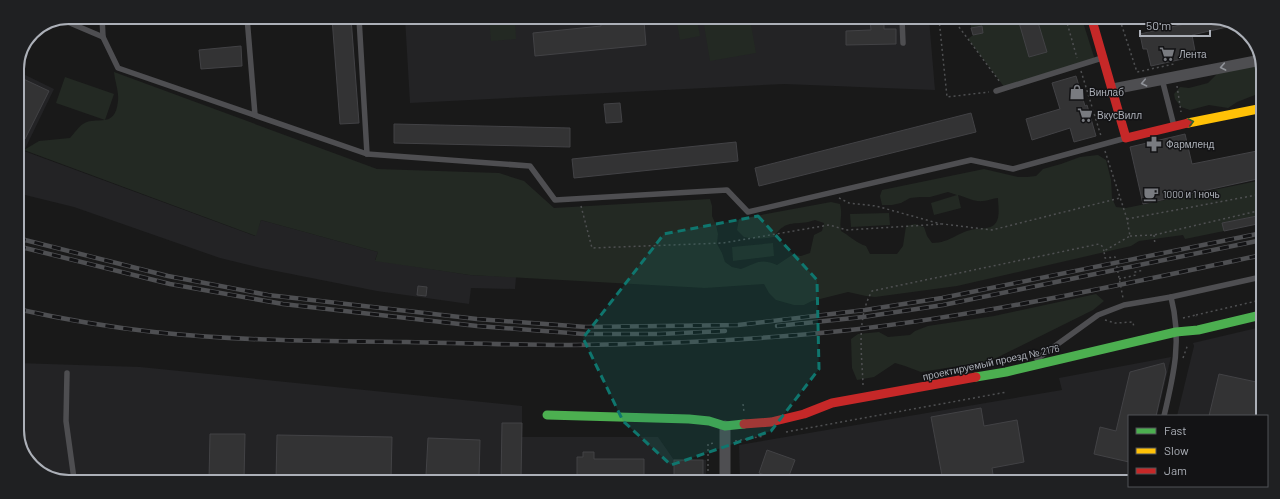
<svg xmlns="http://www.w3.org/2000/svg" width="1280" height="499" font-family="Barlow,sans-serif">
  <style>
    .built { fill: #232325 }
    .green { fill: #232923 }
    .building { fill: #333334; stroke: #424245 }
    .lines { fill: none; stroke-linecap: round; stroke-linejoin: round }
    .path { stroke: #4f5052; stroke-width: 1.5; stroke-dasharray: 2 3; stroke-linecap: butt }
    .lane { stroke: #4e4e51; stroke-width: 5.5 }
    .street { stroke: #4e4e51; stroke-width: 11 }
    .fast { stroke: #4caf50; stroke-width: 9 }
    .slow { stroke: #ffc107; stroke-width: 9 }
    .jam { stroke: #c62828; stroke-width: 9 }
    .rail-casing { stroke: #4e4f52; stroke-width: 4.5 }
    .rail { stroke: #131315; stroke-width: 3; stroke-dasharray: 9; stroke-linecap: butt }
    .oneway { stroke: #909399 }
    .oneway2 { stroke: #306132 }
    .marked { fill: #0f766e; fill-opacity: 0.2; stroke: #0f766e; stroke-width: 3; stroke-dasharray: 8 5; stroke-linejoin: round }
    .labels { text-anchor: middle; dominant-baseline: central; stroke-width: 3; stroke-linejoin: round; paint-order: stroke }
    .poi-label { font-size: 10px; fill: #acb0b8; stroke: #131315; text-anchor: start }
    .street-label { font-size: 10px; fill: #acb0b8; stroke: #131315 }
    .rim { fill: none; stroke: #acb0b8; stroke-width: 2 }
  </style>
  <rect width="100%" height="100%" fill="#191919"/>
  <g class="built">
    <polygon points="405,18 929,19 935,90 784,84 410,103"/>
    <polygon points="17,71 54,89 24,151 255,236 261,220 378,252 375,260 470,275 516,277 515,289 471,288 469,304 377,291 261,268 220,258 74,207 17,193"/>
    <polygon points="1261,327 1260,416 1177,416 1194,346 1193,343"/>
    <polygon points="1171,357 1157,416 1129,416 1129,482 740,481 739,445 1062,390 1059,378"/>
    <polygon points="17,363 140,367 522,406 522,437 658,437 674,460 706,460 706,481 52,479 28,462 17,434"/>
  </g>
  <g class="green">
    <polygon points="489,18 515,18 516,39 491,41"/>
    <polygon points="676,18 697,19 700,36 680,40"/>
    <polygon points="703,19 750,19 756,53 710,61"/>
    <polygon points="971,19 1082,19 1095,60 1005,88 968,39 973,35 983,33 981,26 971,28"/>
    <polygon points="1262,64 1263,84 1257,86 1255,95 1237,102 1228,108 1209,105 1190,110 1181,107 1175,99 1174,94 1180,87 1189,88 1208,83 1217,74"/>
    <path d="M114,72L377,169L499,173L524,181L554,208L710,199L712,206V216L716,225L718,234L717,244L722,253L725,262L732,267L741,269C758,263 759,258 777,265L792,255L801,256L810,253L814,235L822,231L824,223L815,220C796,227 787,217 774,237C763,239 754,239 744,237L737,230L739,219L831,202L840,204C843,216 839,220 841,231C850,236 856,243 866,246L870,254H897L903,246L906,226L915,224L924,227L927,236L932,243C951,243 958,231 976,229C982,228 989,229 994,225C1001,219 998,206 998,198C993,198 988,201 983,201C974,202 966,197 958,195L961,208L934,215L931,203L957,195L948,192L930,197H920L910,198L901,203L892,205H882L880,196L882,190L984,169L1018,177H1027L1036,176L1043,169L1061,164L1080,157L1098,155L1106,160L1111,180L1112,198L1116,207L1126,208L1262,180V215L1222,223L1224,231L1185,239L1183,235L1139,241L1131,246L957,286L875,297L866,296L848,292L812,301L804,305H794L776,300L769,293L764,284L705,288L470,275L375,261L378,252L261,220L256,236L24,150L39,141L70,138C74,134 78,127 83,124C97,115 115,130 118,101C119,91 115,82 114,72Z"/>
    <polygon points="65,77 114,94 105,120 56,103"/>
    <polygon points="889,213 890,225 851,227 850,214"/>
    <polygon points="773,243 774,256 733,261 732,247"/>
    <polygon points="1096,294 1104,301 1093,310 990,361 921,372 905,366 895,363 874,377 857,380 852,368 851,339 858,334 879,332 888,337 910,335 915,331 928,326 994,316"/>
  </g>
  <g class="building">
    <polygon points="332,18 351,18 359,123 340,124"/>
    <polygon points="600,18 612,18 613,24 644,21 646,45 535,56 533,33 601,26"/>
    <polygon points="870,19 884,19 884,29 896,29 896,44 846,45 846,31 871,30"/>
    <polygon points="1018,19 1037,19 1047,52 1029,57"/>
    <polygon points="1188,20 1228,20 1236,25 1192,35 1196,56 1151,66 1147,49 1143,49 1140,34 1189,23"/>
    <polygon points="982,26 983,33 973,35 971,28"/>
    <polygon points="241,46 242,66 201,69 199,50"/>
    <polygon points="17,76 49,91 25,139 17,136"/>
    <polygon points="1076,76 1085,106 1087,105 1096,136 1074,142 1070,128 1032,140 1026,119 1060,109 1052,83"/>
    <polygon points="620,103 622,122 606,123 604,104"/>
    <polygon points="971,113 976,132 759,186 755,168"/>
    <polygon points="394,124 570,128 570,147 394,143"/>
    <polygon points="1185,134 1192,164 1262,150 1262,178 1143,204 1130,147"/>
    <polygon points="736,142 738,161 574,178 572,159"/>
    <polygon points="1262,215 1262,223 1224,231 1222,223"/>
    <polygon points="418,286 427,287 426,296 417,295"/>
    <polygon points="1164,363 1166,372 1156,416 1129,416 1129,462 1094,454 1100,427 1116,431 1130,372"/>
    <polygon points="1219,374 1261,383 1260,416 1209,416"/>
    <polygon points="981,408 984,426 1017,420 1024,462 992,468 994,481 943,481 931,417"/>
    <polygon points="502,423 522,423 521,480 501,480"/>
    <polygon points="210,434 245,434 244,480 209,480"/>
    <polygon points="277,435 392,437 391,480 276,480"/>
    <polygon points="428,438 480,440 479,477 426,475"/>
    <polygon points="767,450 795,460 787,481 781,481 759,473"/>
    <polygon points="583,452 594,452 594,459 644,459 644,481 577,480 577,457 583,457"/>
    <rect x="674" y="460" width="29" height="21"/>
  </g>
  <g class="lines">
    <g class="path">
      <polyline points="526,18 526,23 561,18"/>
      <polyline points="561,19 566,18"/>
      <polyline points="939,19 947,97 989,92"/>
      <polyline points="953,19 1000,82"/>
      <polyline points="1066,19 1077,58"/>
      <polyline points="1120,20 1137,72 1174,64 1175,66"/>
      <polyline points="1081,71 1101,136"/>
      <polyline points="1177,86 1181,112"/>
      <polyline points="1105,151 1127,219 1130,236 1104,251 1105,258 1115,257 1123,298"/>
      <polyline points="839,198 849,203 876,206 941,224"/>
      <polyline points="581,206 592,248 723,243 829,225 847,230 943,224 992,230 1120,198"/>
      <polyline points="1127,219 1262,194"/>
      <polyline points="1154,235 1155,245"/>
      <polyline points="1130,236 1154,235 1262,210"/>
      <polyline points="1119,279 1136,275 1135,272 1144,270"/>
      <polyline points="1196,315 1261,300"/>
      <polyline points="1183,318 1196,315 1196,317"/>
      <polyline points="1105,320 1115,323 1133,322 1134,328"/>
      <polyline points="1183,358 1188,344"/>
      <path d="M863,385C862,354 856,319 872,291L1099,244L1102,246L1104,251"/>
      <polyline points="743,404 744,412"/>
      <polyline points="786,432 1007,392"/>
      <polyline points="735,441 764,436"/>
      <polyline points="708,481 708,444 715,443"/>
    </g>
    <g class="lane">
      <polyline points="102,17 103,37"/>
      <polyline points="247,17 255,115"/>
      <polyline points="359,18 367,154"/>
      <polyline points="902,19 903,43"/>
      <polyline points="63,20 103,37 118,68 367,154 530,166 555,200 727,190 748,212 971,160 1013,169 1126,138"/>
      <polyline points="1162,79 1174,126"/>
      <polyline points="996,91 1102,58"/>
      <polyline points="1037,359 1098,315 1124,305 1171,297 1261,277"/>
      <polyline points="67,373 66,421 74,479"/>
      <polyline points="17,380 20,380 20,441"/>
      <path d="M1164,416C1174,374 1182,340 1171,297"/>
    </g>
    <g class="street">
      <polyline points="1113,89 1261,60"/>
      <polyline points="725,426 725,481"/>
    </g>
    <g class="fast">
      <polyline points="976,377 1006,372 1176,332 1198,330 1261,315"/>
      <polyline points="547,415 689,419 709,421 725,426 744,424"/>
    </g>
    <polyline class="slow" points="1188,123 1263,108"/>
    <g class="jam">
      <polyline points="1092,20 1126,138 1188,123"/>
      <polyline points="744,424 771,422 804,414 832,403 976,377"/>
    </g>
    <g class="rail-casing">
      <g id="rail">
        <polyline points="17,238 168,276 268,295 477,319 586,327 738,325 865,310 942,298 1262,233"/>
        <polyline points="17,246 170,284 283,304 477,326 584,334 659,334 725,331"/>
        <path d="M17,309C62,319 108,327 154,332C237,341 322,341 406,342C460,343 515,345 569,345C666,344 763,340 859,329C994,313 1128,283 1262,255"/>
        <polyline points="777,326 863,317 943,305 1262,240"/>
      </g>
    </g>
    <use href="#rail" class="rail"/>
  </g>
  <defs><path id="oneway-chevron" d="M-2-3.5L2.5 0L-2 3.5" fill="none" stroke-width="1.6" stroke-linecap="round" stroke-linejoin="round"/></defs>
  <g class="oneway">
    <use href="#oneway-chevron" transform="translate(1223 67) rotate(169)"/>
    <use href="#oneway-chevron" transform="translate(1144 83) rotate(168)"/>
  </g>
  <use class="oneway2" href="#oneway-chevron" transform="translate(1191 122) rotate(-12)"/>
  <path class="marked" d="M758,216L817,280L819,369L771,431L671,465L623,421L583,338L664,234Z"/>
  <defs>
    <g id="supermarket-bare" transform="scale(1.2)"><path d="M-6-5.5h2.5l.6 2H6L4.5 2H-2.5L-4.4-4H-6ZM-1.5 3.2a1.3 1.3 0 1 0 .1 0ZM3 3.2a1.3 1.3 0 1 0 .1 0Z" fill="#797b80" stroke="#131315" stroke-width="2.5" paint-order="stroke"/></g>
    <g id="shop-bare" transform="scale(1.2)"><path d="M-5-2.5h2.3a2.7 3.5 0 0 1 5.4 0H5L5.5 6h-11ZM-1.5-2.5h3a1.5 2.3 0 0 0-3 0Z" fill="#797b80" stroke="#131315" stroke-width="2.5" paint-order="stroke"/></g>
    <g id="pharmacy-bare" transform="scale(1.2)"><path d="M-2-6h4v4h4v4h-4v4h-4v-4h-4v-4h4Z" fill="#797b80" stroke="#131315" stroke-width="2.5" paint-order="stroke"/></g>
    <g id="cafe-bare" transform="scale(1.2)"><path d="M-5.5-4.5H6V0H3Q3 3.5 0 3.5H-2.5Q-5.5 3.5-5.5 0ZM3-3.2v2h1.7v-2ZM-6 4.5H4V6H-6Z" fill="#797b80" stroke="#131315" stroke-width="2.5" paint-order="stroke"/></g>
  </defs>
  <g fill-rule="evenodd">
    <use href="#supermarket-bare" x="1167" y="54"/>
    <use href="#shop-bare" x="1077" y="92"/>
    <use href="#supermarket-bare" x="1085" y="115"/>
    <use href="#pharmacy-bare" x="1154" y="144"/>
    <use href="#cafe-bare" x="1151" y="194"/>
  </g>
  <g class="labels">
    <g class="poi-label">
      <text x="1179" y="54">Лента</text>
      <text x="1089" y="92">Винлаб</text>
      <text x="1097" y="115">ВкусВилл</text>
      <text x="1166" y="144">Фармленд</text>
      <text x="1163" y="194">1000 и 1 ночь</text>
    </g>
    <g class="street-label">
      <text transform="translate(991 362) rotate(-12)">проектируемый проезд № 2176</text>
    </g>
  </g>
  <path d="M0 0H1280V499H0ZM69 24H1211A45 45 0 0 1 1256 69V430A45 45 0 0 1 1211 475H69A45 45 0 0 1 24 430V69A45 45 0 0 1 69 24Z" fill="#1f2022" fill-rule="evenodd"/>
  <path class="rim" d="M69 24H1211A45 45 0 0 1 1256 69V430A45 45 0 0 1 1211 475H69A45 45 0 0 1 24 430V69A45 45 0 0 1 69 24Z"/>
  <rect x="1128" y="415" width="140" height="72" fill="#131315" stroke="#505256"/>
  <rect x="1136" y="428" width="20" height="6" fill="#4caf50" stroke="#505256"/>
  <text x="1164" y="435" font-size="12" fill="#acb0b8">Fast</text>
  <rect x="1136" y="448" width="20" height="6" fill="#ffc107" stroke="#505256"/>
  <text x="1164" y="455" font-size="12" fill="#acb0b8">Slow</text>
  <rect x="1136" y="468" width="20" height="6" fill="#c62828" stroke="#505256"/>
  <text x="1164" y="475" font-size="12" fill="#acb0b8">Jam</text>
  <path d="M1140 30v6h70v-6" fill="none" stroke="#acb0b8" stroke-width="2"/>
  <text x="1146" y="30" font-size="12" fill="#acb0b8" stroke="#131315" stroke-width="3" paint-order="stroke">50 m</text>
</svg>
